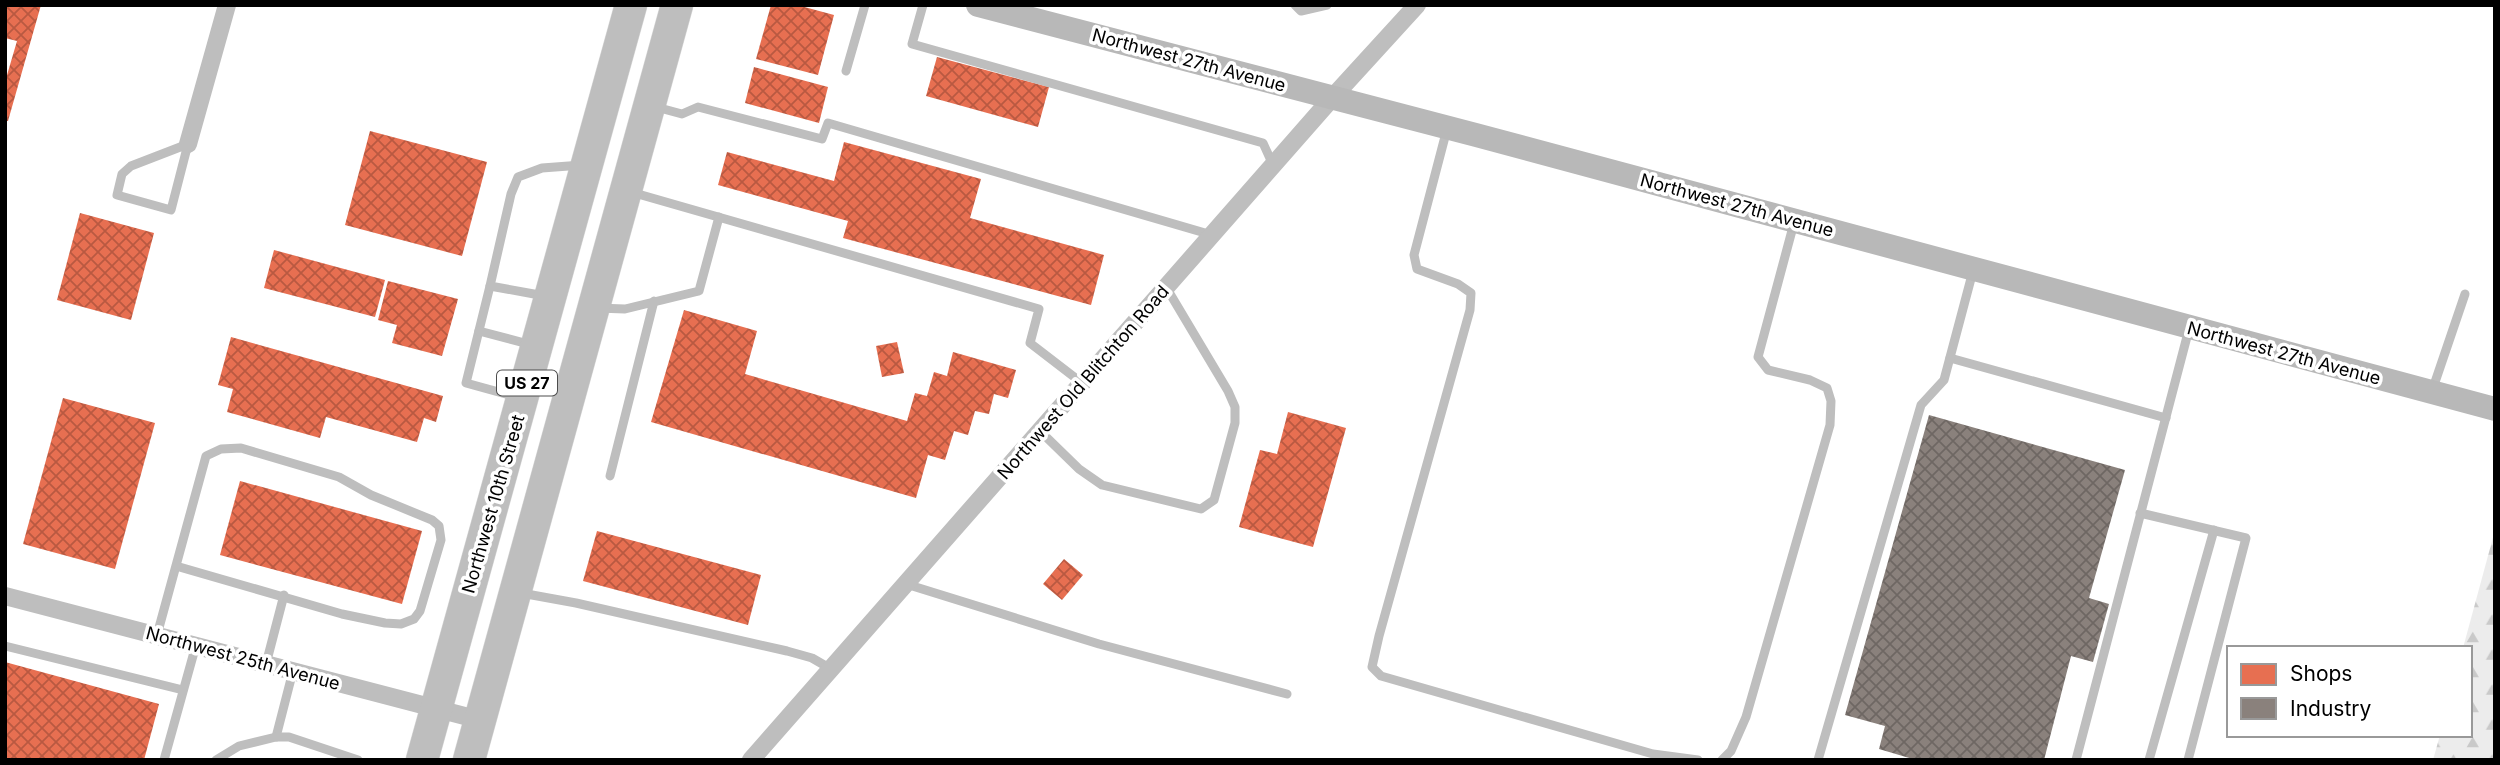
<svg xmlns="http://www.w3.org/2000/svg" width="2500" height="765" font-family="Inter,sans-serif">
  <style>
    .forest { fill: url(#forest-firs) }
    .shops { fill: url(#shops-cross-hatch) }
    .industry { fill: url(#industry-cross-hatch) }
    .lines { fill: none; stroke-linecap: round; stroke-linejoin: round }
    .highway-casing { stroke: #dbdbdb; stroke-width: 33 }
    .lane { stroke: #bebebe; stroke-width: 9 }
    .street { stroke: #bebebe; stroke-width: 18 }
    .secondary { stroke: #b8b8b8; stroke-width: 24 }
    .highway { stroke: #bebebe; stroke-width: 32 }
    .labels { text-anchor: middle; dominant-baseline: central; stroke-width: 7; stroke-linejoin: round; paint-order: stroke }
    .shield { fill: #fff; stroke: #4c4c4c; stroke-width: 2 }
    .shield-label { font-size: 16px; font-weight: bold; fill: #000 }
    .street-label { font-size: 18px; fill: #000; stroke: #fff }
  </style>
  <defs>
    <pattern id="forest-firs" width="22" height="20" patternUnits="userSpaceOnUse" patternTransform="scale(1.75)"><rect width="22" height="20" fill="#ececec"/><path d="M5 1l3.5 6h-7zM16 11l3.5 6h-7z" fill="#c9c9c9"/></pattern>
    <pattern id="shops-cross-hatch" width="8" height="8" patternUnits="userSpaceOnUse" patternTransform="scale(1.75)"><rect width="8" height="8" fill="#e76f51"/><path d="M0 0l8 8M0 8l8-8" fill="none" stroke="#b95941"/></pattern>
    <pattern id="industry-cross-hatch" width="8" height="8" patternUnits="userSpaceOnUse" patternTransform="scale(1.75)"><rect width="8" height="8" fill="#8a817c"/><path d="M0 0l8 8M0 8l8-8" fill="none" stroke="#6e6763"/></pattern>
  </defs>
  <rect width="100%" height="100%" fill="#fff"/>
  <polygon class="forest" points="2495,530 2495,760 2433,760 2440,735 2470,735 2470,648 2463,648"/>
  <g class="shops">
    <polygon points="5,5 41,5 8,121 5,121 5,82 17,41 5,38"/>
    <polygon points="771,5 797,5 834,15 818,75 756,59"/>
    <polygon points="937,57 1049,87 1038,127 926,96"/>
    <polygon points="754,67 828,87 819,123 745,103"/>
    <polygon points="370,131 487,162 462,256 345,225"/>
    <polygon points="844,142 981,179 970,218 1104,255 1091,305 843,238 848,221 718,185 727,152 834,181"/>
    <polygon points="80,213 154,233 131,320 57,300"/>
    <polygon points="274,250 385,280 375,317 264,288"/>
    <polygon points="388,281 458,299 442,356 392,343 397,325 378,320"/>
    <polygon points="684,310 757,331 745,374 907,421 915,393 927,396 934,372 947,376 953,352 1016,370 1008,398 994,394 989,414 975,411 968,435 954,431 945,460 928,455 916,498 651,422"/>
    <polygon points="231,337 443,396 436,422 424,418 417,442 326,417 320,438 227,412 233,389 218,385"/>
    <polygon points="897,342 904,373 882,377 876,346"/>
    <polygon points="63,398 155,423 115,569 23,544"/>
    <polygon points="1288,412 1346,428 1313,547 1239,527 1260,450 1277,454"/>
    <polygon points="240,481 422,531 402,604 220,555"/>
    <polygon points="597,531 761,575 748,625 583,581"/>
    <polygon points="1064,559 1083,575 1062,600 1043,584"/>
    <polygon points="5,662 159,704 144,760 5,760"/>
  </g>
  <polygon class="industry" points="1929,415 2125,470 2089,598 2109,604 2093,662 2071,656 2044,760 1916,760 1879,749 1885,726 1845,715"/>
  <g class="lines">
    <g class="highway-casing">
      <g id="highway">
        <polyline points="422,760 631,5"/>
        <polyline points="469,760 677,5"/>
      </g>
    </g>
    <g class="lane">
      <polyline points="923,5 912,44 1263,143 1273,165"/>
      <polyline points="1295,5 1301,11 1327,5"/>
      <polyline points="846,71 865,5"/>
      <polyline points="656,107 682,114 698,107 822,139 828,123 1212,235"/>
      <polyline points="1447,129 1414,255 1417,269 1458,284 1471,293 1470,310 1379,636 1372,667 1381,676 1653,754 1698,760"/>
      <polygon points="188,144 171,210 117,195 122,174 131,166"/>
      <polyline points="631,192 1039,309 1030,343 1082,383"/>
      <polyline points="490,286 466,383 517,397"/>
      <polyline points="545,296 490,286 511,194 518,177 542,168 582,165"/>
      <polyline points="597,308 625,309 699,291 719,217"/>
      <polyline points="479,331 532,345"/>
      <polyline points="1950,358 2166,418"/>
      <polyline points="2432,391 2465,294"/>
      <polyline points="1040,431 1079,469 1102,485 1201,509 1214,500 1235,423 1235,407 1228,391 1166,287"/>
      <polyline points="610,476 654,301"/>
      <polyline points="2140,513 2246,538 2188,760"/>
      <polyline points="906,584 1099,644 1287,694"/>
      <polyline points="521,593 576,603 787,651 812,658 831,669"/>
      <polyline points="157,635 206,456 221,449 241,448 339,477 371,495 432,520 439,526 441,540 420,611 414,619 401,624 385,623 342,614 176,566"/>
      <polyline points="5,646 183,690"/>
      <polyline points="266,664 284,595"/>
      <polyline points="276,737 293,671"/>
      <polyline points="164,760 196,645"/>
      <polyline points="216,760 239,746 276,737 289,737 358,760"/>
      <polyline points="1722,760 1731,751 1746,717 1830,425 1831,401 1827,388 1810,380 1768,370 1758,357 1794,223"/>
      <polyline points="1818,760 1921,405 1944,380 1973,271"/>
      <polyline points="2076,760 2189,329"/>
      <polyline points="2149,760 2214,530"/>
    </g>
    <g class="street">
      <polyline points="188,144 227,5"/>
      <polyline points="5,596 480,720"/>
      <polyline points="751,760 1332,98 1417,5"/>
    </g>
    <polyline class="secondary" points="978,5 1476,135 2495,409"/>
    <use href="#highway" class="highway"/>
  </g>
  <g class="labels">
    <rect class="shield" x="497" y="370.5" width="60" height="25" rx="5"/>
    <g class="shield-label">
      <text x="527" y="383">US 27</text>
    </g>
    <g class="street-label">
      <text transform="translate(1189 60) rotate(15)">Northwest 27th Avenue</text>
      <text transform="translate(1737 205) rotate(15)">Northwest 27th Avenue</text>
      <text transform="translate(2284 353) rotate(15)">Northwest 27th Avenue</text>
      <text transform="translate(1083 382) rotate(-49)">Northwest Old Blitchton Road</text>
      <text transform="translate(493 504) rotate(-74)">Northwest 10th Street</text>
      <text transform="translate(243 658) rotate(15)">Northwest 25th Avenue</text>
    </g>
  </g>
  <rect width="2500" height="765" fill="none" stroke="#000000" stroke-width="14"/>
  <rect x="2227" y="646" width="245" height="91" fill="#ffffff" stroke="#999999" stroke-width="2"/>
  <rect x="2241" y="664" width="35" height="21" fill="#e76f51" stroke="#999999" stroke-width="2"/>
  <text x="2290" y="681" font-size="21" fill="#000000">Shops</text>
  <rect x="2241" y="698" width="35" height="21" fill="#8a817c" stroke="#999999" stroke-width="2"/>
  <text x="2290" y="716" font-size="21" fill="#000000">Industry</text>
</svg>
